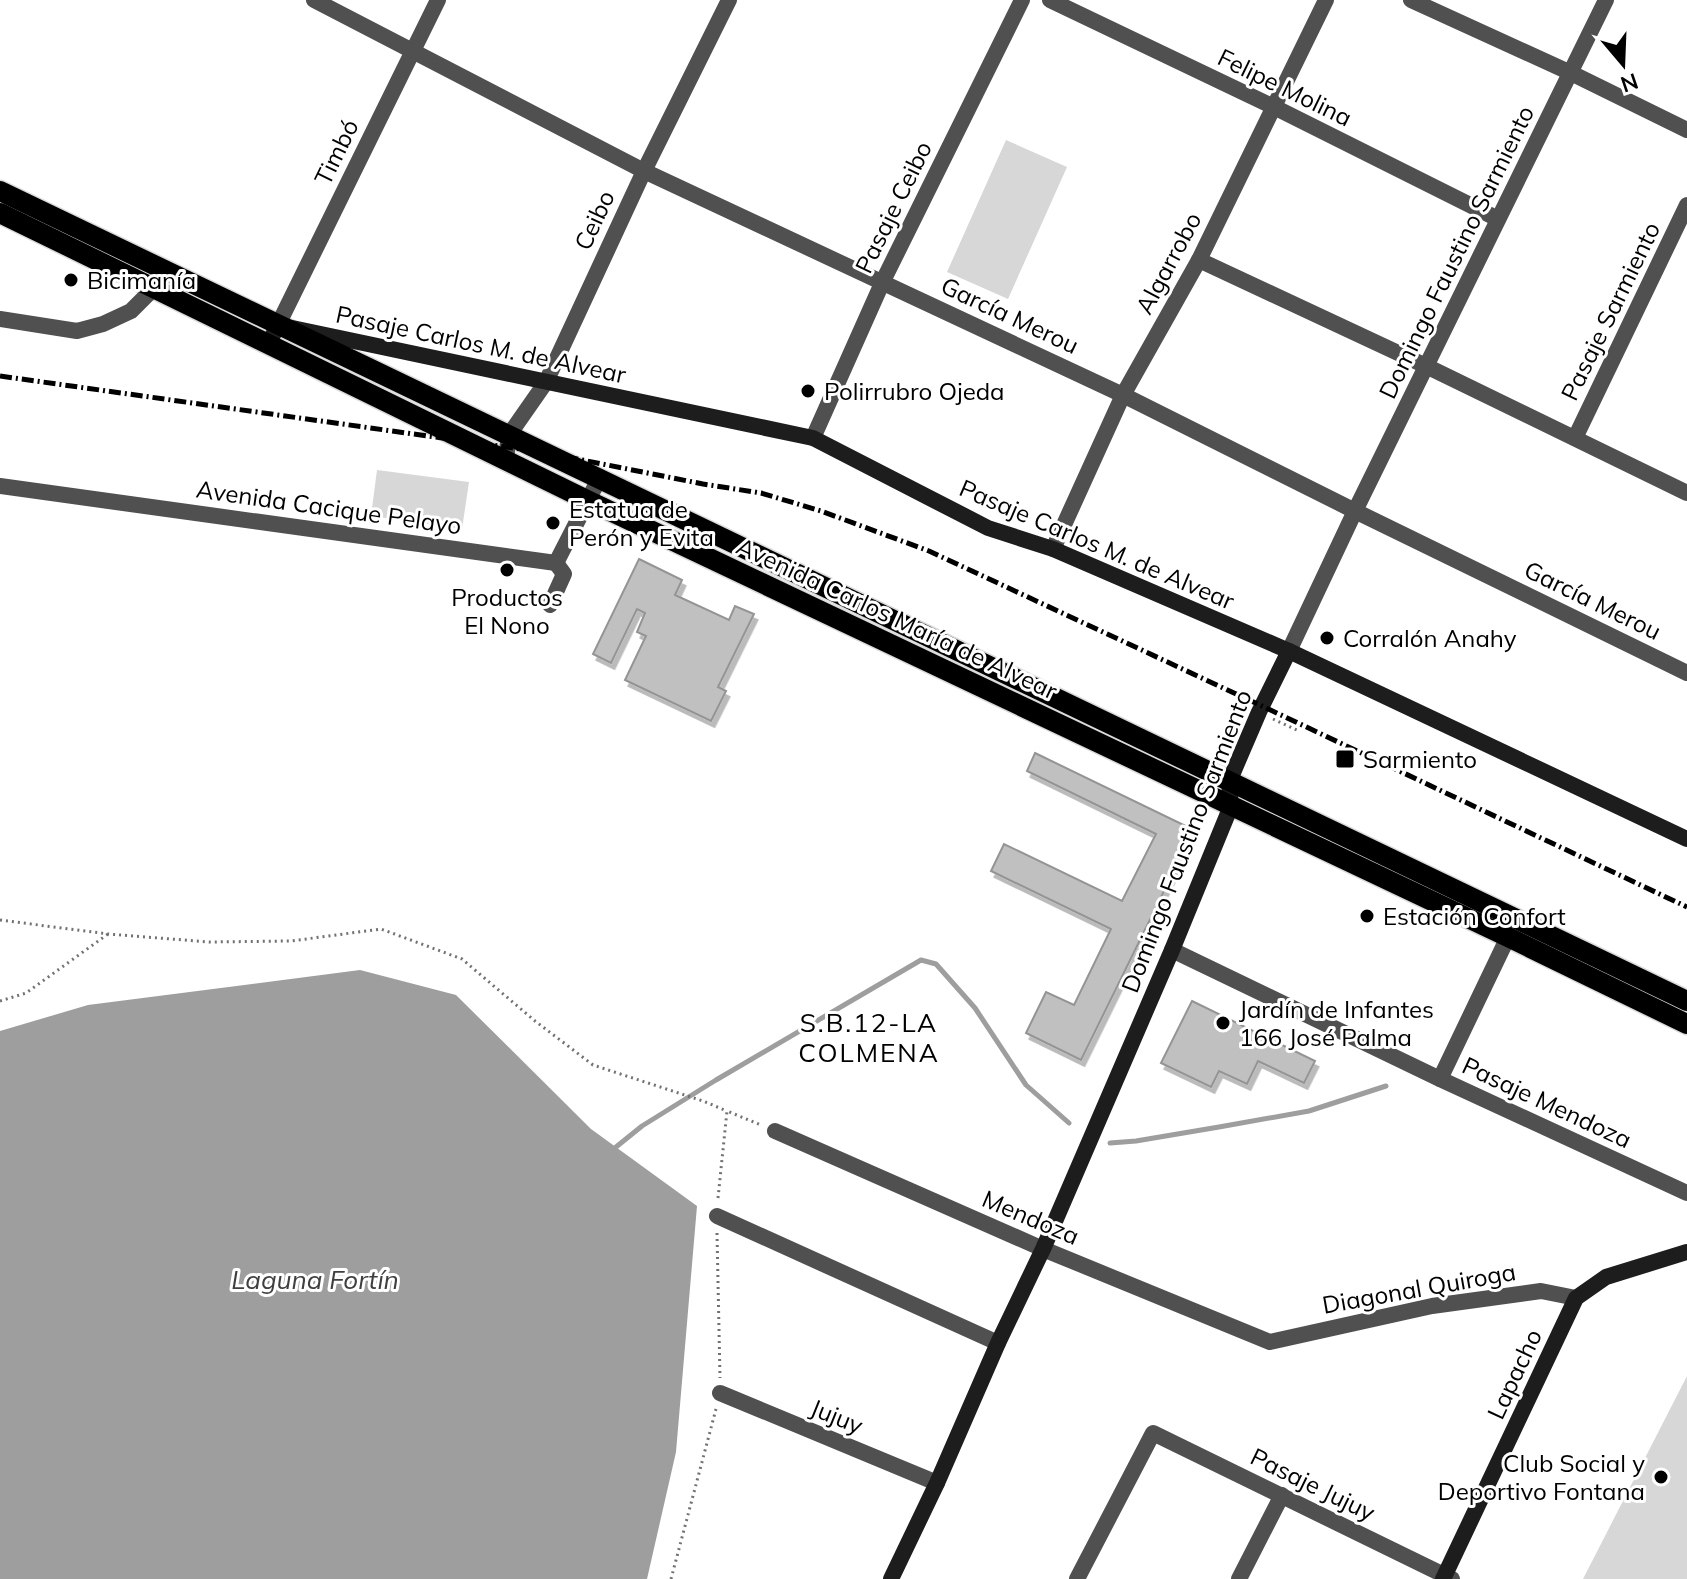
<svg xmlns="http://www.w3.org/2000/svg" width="1687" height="1579" font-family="Mulish,sans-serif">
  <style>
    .green { fill: #d7d7d7 }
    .water { fill: #9e9e9e }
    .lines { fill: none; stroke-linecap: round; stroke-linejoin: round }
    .stream { stroke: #9e9e9e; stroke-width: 5 }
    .building { fill: #c0c0c0; stroke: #949494; stroke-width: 2; filter: url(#shadow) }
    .primary-casing { stroke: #dbdbdb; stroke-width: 23 }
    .path { stroke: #727272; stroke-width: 3; stroke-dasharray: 2 4; stroke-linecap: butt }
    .street { stroke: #505050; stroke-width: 16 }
    .secondary { stroke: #1d1d1d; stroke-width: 16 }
    .primary { stroke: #000; stroke-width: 20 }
    .rail { stroke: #000; stroke-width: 5; stroke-dasharray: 12 4 2 4; stroke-linecap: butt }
    .poi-dot { fill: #000; stroke: #fff; stroke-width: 3 }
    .labels { text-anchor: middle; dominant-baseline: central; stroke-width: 6; stroke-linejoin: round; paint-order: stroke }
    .street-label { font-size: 24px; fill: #000; stroke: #fff }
    .poi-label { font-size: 24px; fill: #000; stroke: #fff; text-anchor: start }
    .neighbourhood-label { font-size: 26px; letter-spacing: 2px; fill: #000; stroke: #fff }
    .water-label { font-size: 26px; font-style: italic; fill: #3f3f3f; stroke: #fff }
  </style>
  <defs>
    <filter id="shadow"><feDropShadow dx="3.5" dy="6" stdDeviation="0" flood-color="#0004"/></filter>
  </defs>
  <rect width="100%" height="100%" fill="#fff"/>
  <g class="green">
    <polygon points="1006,140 1067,167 1008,299 947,272"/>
    <polygon points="377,470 469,482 462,529 371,516"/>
    <polygon points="1687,1376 1687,1579 1583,1579"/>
  </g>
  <polygon class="water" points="360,970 456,995 591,1129 697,1206 676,1452 647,1579 0,1579 0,1031 88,1005"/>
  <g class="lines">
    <g class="stream">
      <polyline points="1110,1143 1136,1141 1219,1127 1309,1111 1386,1086"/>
      <polyline points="616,1147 642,1126 716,1080 921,960 936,964 975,1008 1026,1085 1069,1123"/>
    </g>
  </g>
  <g class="building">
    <polygon points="639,559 682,580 675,595 729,620 735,606 754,614 718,687 726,691 711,721 625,680 646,636 637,632 645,613 637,609 611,663 593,654"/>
    <polygon points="1035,753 1194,830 1081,1060 1026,1033 1046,992 1074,1005 1111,929 991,871 1004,844 1122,901 1156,834 1027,771"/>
    <polygon points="1192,1001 1315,1061 1304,1083 1258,1061 1247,1084 1219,1071 1211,1087 1161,1063"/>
  </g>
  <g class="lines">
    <g class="primary-casing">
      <g id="primary">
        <polyline points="0,191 1687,1001"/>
        <polyline points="0,213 589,501 1508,937 1687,1024"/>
      </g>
    </g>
    <g class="path">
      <polyline points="1273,719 1299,731"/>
      <polyline points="0,920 108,934 209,942 291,941 381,929 462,959 535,1021 593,1065 703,1101 727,1111"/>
      <polyline points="0,1001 26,993 108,934"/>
      <polyline points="718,1198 727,1111 761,1125"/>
      <polyline points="717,1233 720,1378"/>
      <polyline points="671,1579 716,1409"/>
    </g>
    <g class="street">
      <polyline points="314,0 644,171 1123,395 1355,511 1687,673"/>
      <polyline points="1050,0 1274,107 1498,219"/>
      <polyline points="1411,0 1571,73 1687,130"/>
      <polyline points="1199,260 1426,366 1687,493"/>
      <polyline points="0,319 77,331 103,324 131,311 154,288"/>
      <polyline points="278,325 438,0"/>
      <polyline points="813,438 883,281 1022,0"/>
      <polyline points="1575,438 1687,205"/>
      <polyline points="506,459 509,435 546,382 644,171 729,0"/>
      <polyline points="0,486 556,563"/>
      <polyline points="1053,549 1123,395 1199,260 1326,0"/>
      <polyline points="556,563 600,477"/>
      <polyline points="550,605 564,574 556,563"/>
      <polyline points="1289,651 1355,511 1606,0"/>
      <polyline points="1172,950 1440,1079 1687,1193"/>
      <polyline points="1440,1079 1508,937"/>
      <polyline points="775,1131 1043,1249 1270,1342 1432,1306 1541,1291 1576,1298"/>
      <polyline points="717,1216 998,1343"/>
      <polyline points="720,1393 937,1483"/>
      <polyline points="1077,1579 1153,1433 1452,1579"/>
      <polyline points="1239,1579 1282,1495"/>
    </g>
    <g class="secondary">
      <polyline points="268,345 278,325 813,438 988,528 1053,549 1289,651 1687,839"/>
      <polyline points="891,1579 937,1483 998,1343 1043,1249 1172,950 1231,806 1229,782 1259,712 1289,651"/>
      <polyline points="1443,1579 1576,1298 1606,1277 1687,1252"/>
    </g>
    <use href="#primary" class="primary"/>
    <polyline class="rail" points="0,376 542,452 703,484 761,493 821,511 929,551 1262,706 1687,907"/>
  </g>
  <g class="poi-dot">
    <circle cx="71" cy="280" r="8"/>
    <circle cx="808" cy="391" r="8"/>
    <circle cx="553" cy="523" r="8"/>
    <circle cx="507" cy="570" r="8"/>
    <circle cx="1327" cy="638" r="8"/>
    <rect x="1335" y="749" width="20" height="20" rx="4"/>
    <circle cx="1367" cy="916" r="8"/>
    <circle cx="1223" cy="1023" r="8"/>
    <circle cx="1661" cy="1477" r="8"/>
  </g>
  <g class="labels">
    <g class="street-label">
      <text transform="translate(1285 87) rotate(26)">Felipe Molina</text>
      <text transform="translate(336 152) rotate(-64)">Timbó</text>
      <text transform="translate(893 207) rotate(-64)">Pasaje Ceibo</text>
      <text transform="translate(594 220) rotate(-65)">Ceibo</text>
      <text transform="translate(1456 252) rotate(-64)">Domingo Faustino Sarmiento</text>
      <text transform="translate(1168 263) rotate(-62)">Algarrobo</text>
      <text transform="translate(1610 311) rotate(-64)">Pasaje Sarmiento</text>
      <text transform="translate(1010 315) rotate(25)">García Merou</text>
      <text transform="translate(481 344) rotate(12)">Pasaje Carlos M. de Alvear</text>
      <text transform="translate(329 507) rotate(8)">Avenida Cacique Pelayo</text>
      <text transform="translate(1097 544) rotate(23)">Pasaje Carlos M. de Alvear</text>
      <text transform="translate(1593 600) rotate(26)">García Merou</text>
      <text transform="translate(897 618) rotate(25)">Avenida Carlos María de Alvear</text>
      <text transform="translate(1186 841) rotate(-69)">Domingo Faustino Sarmiento</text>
      <text transform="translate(1547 1102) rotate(25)">Pasaje Mendoza</text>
      <text transform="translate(1031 1217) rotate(23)">Mendoza</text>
      <text transform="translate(1419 1288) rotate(-10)">Diagonal Quiroga</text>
      <text transform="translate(1514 1374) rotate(-65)">Lapacho</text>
      <text transform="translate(837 1416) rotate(22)">Jujuy</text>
      <text transform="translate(1313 1484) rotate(26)">Pasaje Jujuy</text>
    </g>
    <g class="poi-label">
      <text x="87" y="280">Bicimanía</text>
      <text x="824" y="391">Polirrubro Ojeda</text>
      <text x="569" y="509">Estatua de<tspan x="569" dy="28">Perón y Evita</tspan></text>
      <text x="507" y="597" text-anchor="middle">Productos<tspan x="507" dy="28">El Nono</tspan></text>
      <text x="1343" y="638">Corralón Anahy</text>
      <text x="1363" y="759">Sarmiento</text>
      <text x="1383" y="916">Estación Confort</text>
      <text x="1239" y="1009">Jardín de Infantes<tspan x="1239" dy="28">166 José Palma</tspan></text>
      <text x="1645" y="1463" text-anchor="end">Club Social y<tspan x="1645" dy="28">Deportivo Fontana</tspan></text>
    </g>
    <g class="neighbourhood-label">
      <text x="869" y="1022">S.B.12-LA<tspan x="869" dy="30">COLMENA</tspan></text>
    </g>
    <g class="water-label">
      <text x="315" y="1279">Laguna Fortín</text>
    </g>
  </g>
  <g transform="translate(1623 64) rotate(161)" stroke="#ffffff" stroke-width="6" paint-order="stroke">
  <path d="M0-6L14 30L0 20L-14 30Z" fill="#000000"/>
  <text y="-12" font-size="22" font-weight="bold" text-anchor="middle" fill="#000000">N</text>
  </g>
</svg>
